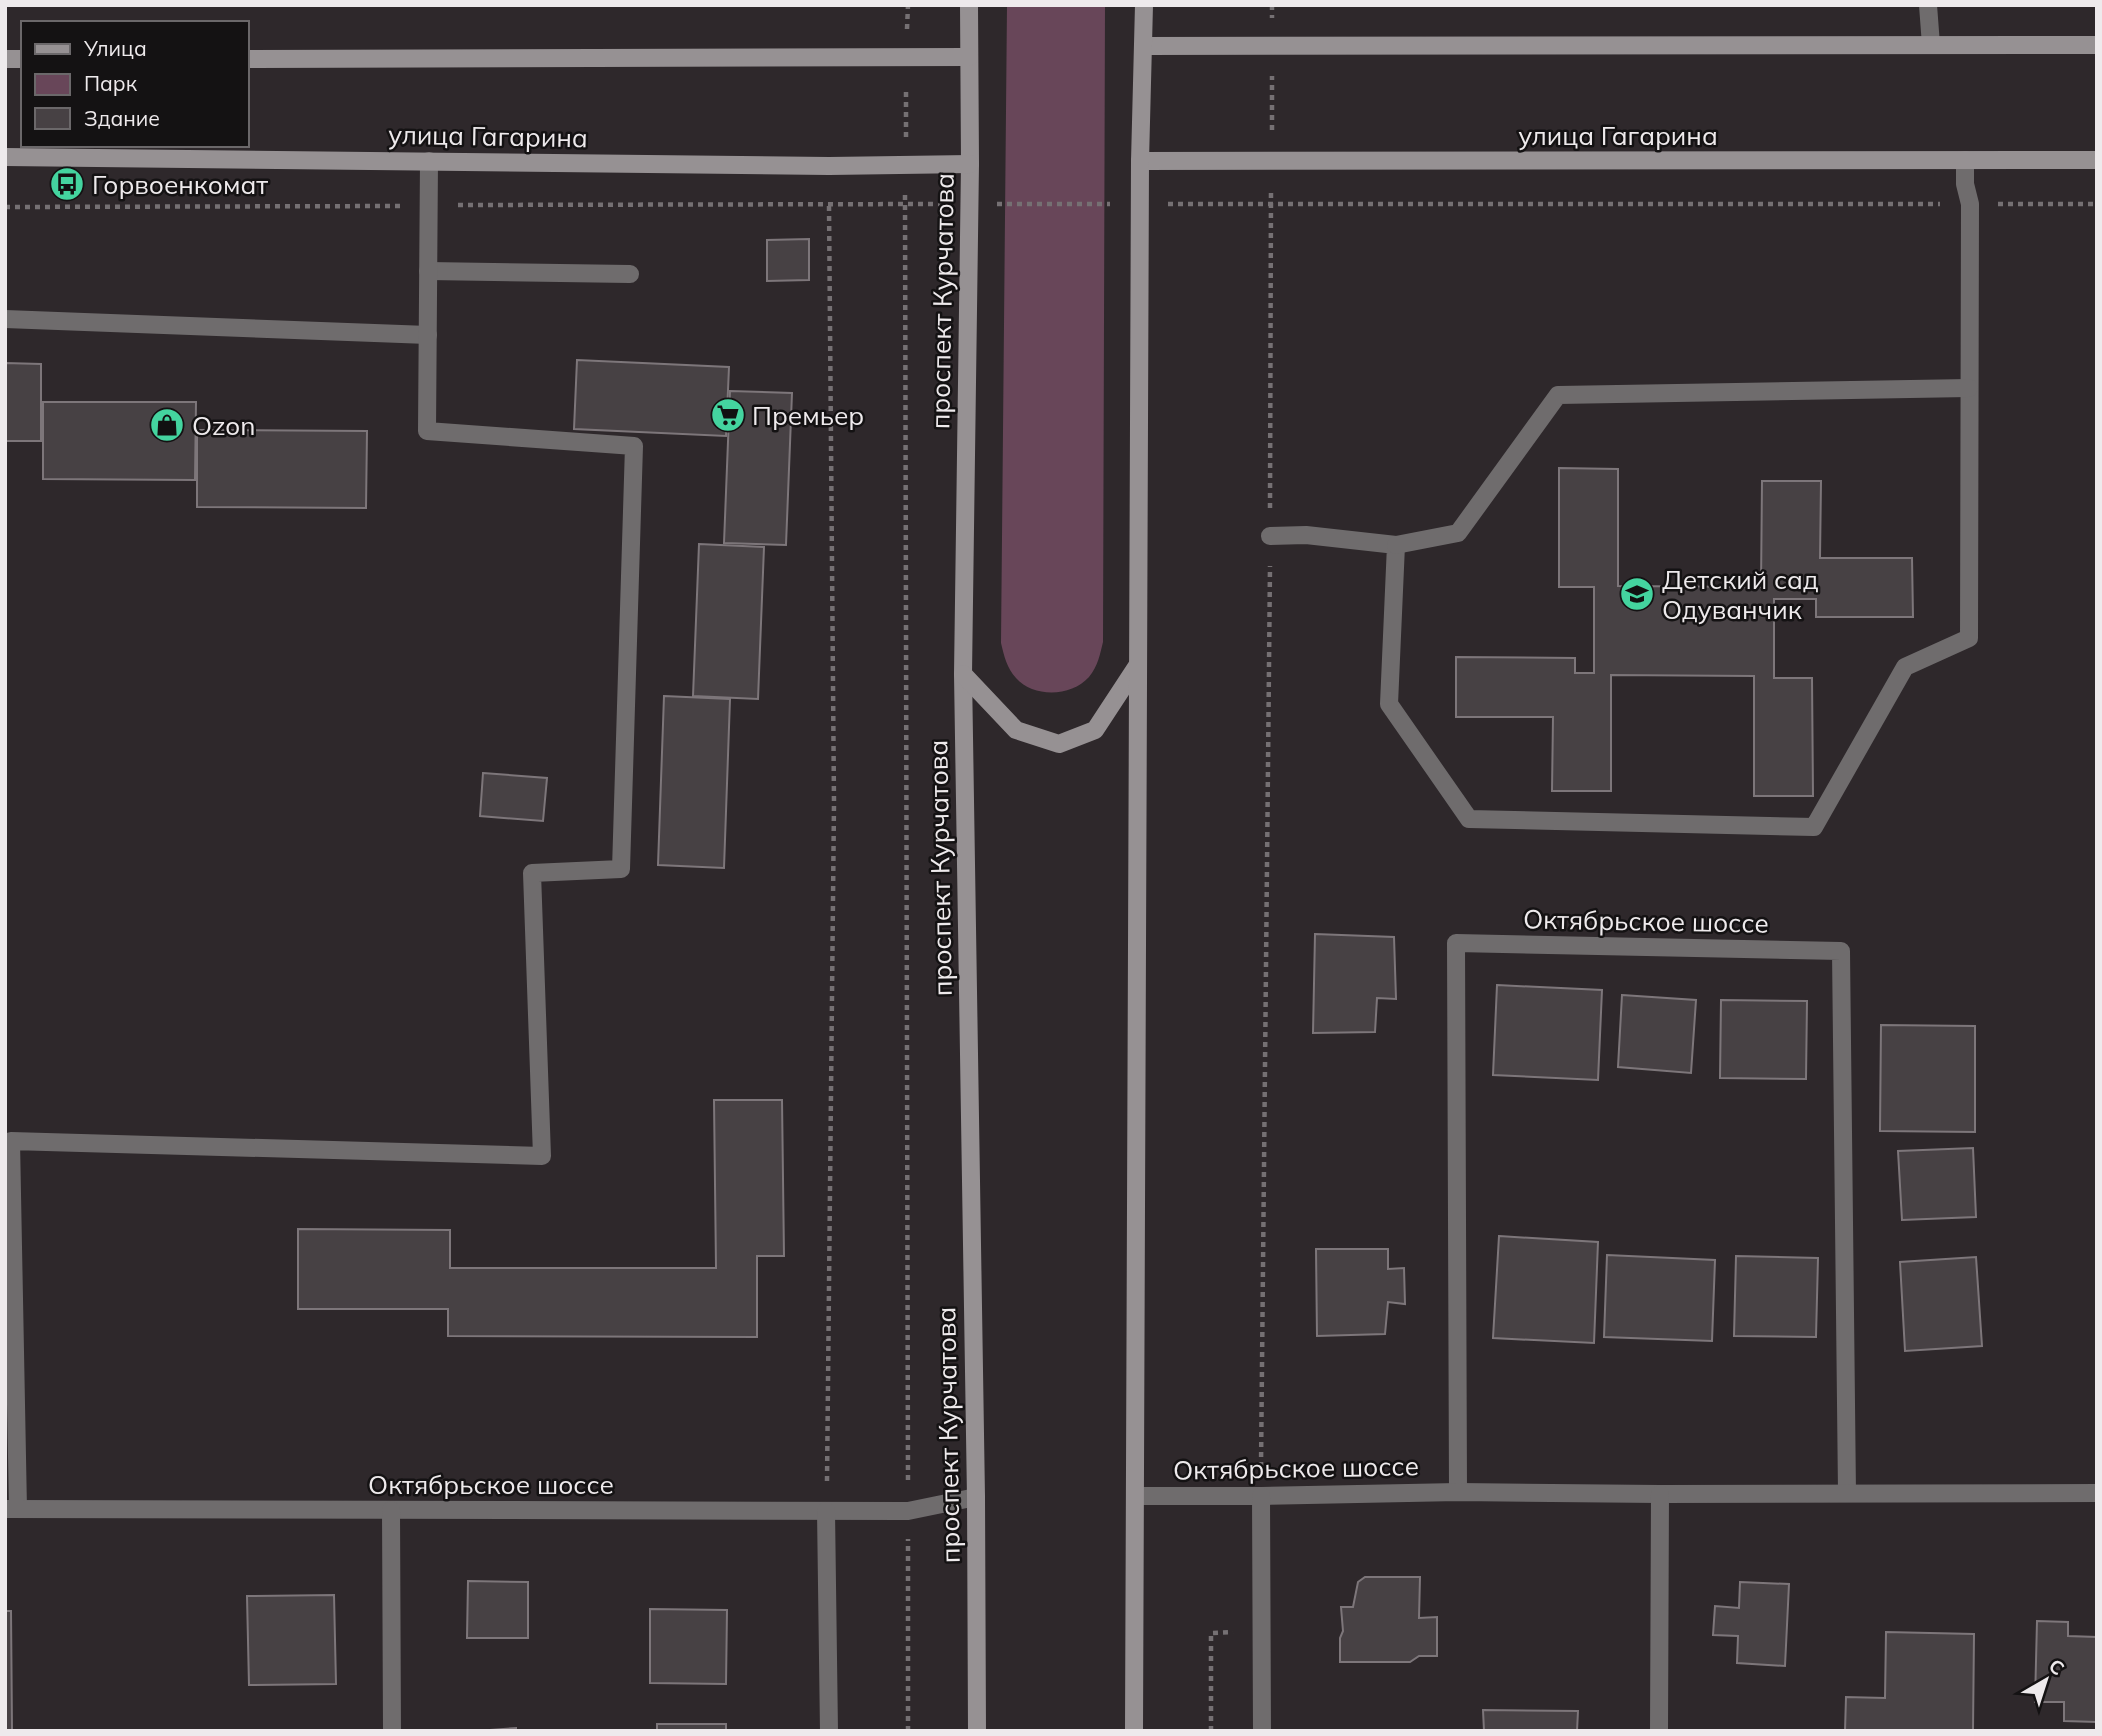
<svg xmlns="http://www.w3.org/2000/svg" width="2102" height="1736" font-family="Mulish,sans-serif">
  <style>
    .green { fill: #684659 }
    .building { fill: #474144; stroke: #7d767a; stroke-width: 2 }
    .lines { fill: none; stroke-linecap: round; stroke-linejoin: round }
    .path { stroke: #757073; stroke-width: 4.5; stroke-dasharray: 5 5; stroke-linecap: butt }
    .lane { stroke: #6f6c6d; stroke-width: 18 }
    .street { stroke: #6f6c6d; stroke-width: 18 }
    .secondary { stroke: #969193; stroke-width: 18 }
    .labels { text-anchor: middle; dominant-baseline: central; stroke-width: 5; stroke-linejoin: round; paint-order: stroke }
    .street-label { font-size: 26px; fill: #eeeaec; stroke: #141213 }
    .poi-label { font-size: 26px; fill: #eeeaec; stroke: #141213; text-anchor: start }
  </style>
  <rect width="100%" height="100%" fill="#2e282b"/>
  <path class="green" d="M1007,5H1105L1103,642C1100,654 1098,666 1089,677C1071,697 1034,698 1016,678C1007,668 1004,656 1001,643Z"/>
  <g class="building">
    <polygon points="809,239 809,280 767,281 767,240"/>
    <polygon points="577,360 729,367 726,436 574,429"/>
    <polygon points="5,363 41,364 41,441 5,441"/>
    <polygon points="730,391 792,393 786,545 724,543"/>
    <polygon points="43,402 196,402 195,480 43,479"/>
    <polygon points="197,430 367,431 366,508 197,507"/>
    <polygon points="1559,468 1618,469 1618,586 1761,587 1762,481 1821,481 1820,558 1912,558 1913,617 1816,617 1816,599 1774,599 1774,678 1812,678 1813,796 1754,796 1754,676 1611,675 1611,791 1552,791 1553,717 1456,717 1456,657 1575,658 1575,673 1594,673 1594,587 1559,587"/>
    <polygon points="699,544 764,547 758,699 693,696"/>
    <polygon points="664,696 730,699 724,868 658,865"/>
    <polygon points="483,773 547,778 543,821 480,816"/>
    <polygon points="1315,934 1394,937 1396,999 1377,998 1375,1032 1313,1033"/>
    <polygon points="1497,985 1602,990 1598,1080 1493,1075"/>
    <polygon points="1622,995 1696,1000 1691,1073 1618,1067"/>
    <polygon points="1721,1000 1807,1001 1806,1079 1720,1078"/>
    <polygon points="1881,1025 1975,1026 1975,1132 1880,1131"/>
    <polygon points="714,1100 782,1100 784,1256 757,1256 757,1337 448,1336 448,1309 298,1309 298,1229 450,1230 450,1268 716,1268"/>
    <polygon points="1973,1148 1976,1217 1902,1220 1898,1151"/>
    <polygon points="1499,1236 1598,1242 1594,1343 1493,1338"/>
    <polygon points="1316,1249 1388,1249 1388,1269 1404,1268 1405,1304 1388,1302 1385,1334 1317,1336"/>
    <polygon points="1607,1255 1715,1260 1712,1341 1604,1337"/>
    <polygon points="1736,1256 1818,1258 1816,1337 1734,1336"/>
    <polygon points="1976,1257 1982,1346 1905,1351 1900,1262"/>
    <polygon points="1365,1577 1420,1577 1419,1618 1437,1617 1437,1656 1419,1656 1410,1662 1340,1662 1340,1638 1343,1631 1341,1607 1353,1607 1358,1582"/>
    <polygon points="468,1581 528,1582 528,1638 467,1638"/>
    <polygon points="1740,1582 1789,1584 1785,1666 1737,1663 1738,1636 1713,1635 1715,1606 1739,1608"/>
    <polygon points="334,1595 336,1684 249,1685 247,1596"/>
    <polygon points="650,1609 727,1610 726,1684 650,1683"/>
    <polygon points="5,1611 11,1611 12,1731 5,1731"/>
    <polygon points="2037,1621 2068,1622 2068,1636 2097,1637 2097,1722 2064,1721 2064,1702 2035,1702"/>
    <polygon points="1886,1632 1974,1634 1973,1731 1845,1731 1846,1697 1885,1698"/>
    <polygon points="1483,1710 1578,1711 1577,1731 1484,1731"/>
    <rect x="657" y="1724" width="69" height="7"/>
    <polygon points="516,1728 516,1731 476,1731"/>
    <rect x="267" y="1730" width="64" height="1"/>
  </g>
  <g class="lines">
    <g class="path">
      <polyline points="1272,5 1272,18"/>
      <polyline points="907,29 908,5"/>
      <polyline points="1272,130 1272,76"/>
      <polyline points="906,137 906,87"/>
      <polyline points="905,195 908,1481"/>
      <polyline points="997,204 1110,204"/>
      <polyline points="1168,204 1940,204"/>
      <polyline points="1998,204 2097,204"/>
      <polyline points="458,205 942,204"/>
      <polyline points="5,207 400,206"/>
      <polyline points="1270,508 1271,188"/>
      <polyline points="1261,1467 1270,566"/>
      <polyline points="827,1481 834,803 829,204"/>
      <polyline points="908,1731 908,1539"/>
      <polyline points="1211,1731 1211,1633 1233,1632"/>
    </g>
    <g class="lane">
      <polyline points="1928,5 1931,45"/>
      <polyline points="428,271 630,274"/>
      <polyline points="5,319 428,335"/>
      <polyline points="1270,536 1306,535 1396,545 1389,704 1469,819 1814,827 1905,667 1969,638 1970,204 1965,184 1965,160"/>
      <polyline points="1396,545 1458,533 1558,395 1969,388"/>
      <polyline points="18,1509 11,1141 542,1156 532,873 621,869 634,446 427,431 429,161"/>
    </g>
    <g class="street">
      <polyline points="1458,1492 1456,943 1841,951 1847,1493"/>
      <polyline points="1135,1496 1261,1496 1458,1492 1660,1494 2097,1493"/>
      <polyline points="1261,1496 1262,1731"/>
      <polyline points="5,1509 908,1511 976,1497"/>
      <polyline points="391,1510 392,1731"/>
      <polyline points="826,1511 829,1731"/>
      <polyline points="1659,1731 1660,1494"/>
    </g>
    <g class="secondary">
      <polyline points="969,5 970,164 963,674 976,1497 977,1731"/>
      <polyline points="1144,46 2097,45"/>
      <polyline points="5,59 23,59"/>
      <polyline points="247,59 969,57"/>
      <polyline points="5,157 829,166 970,164"/>
      <polyline points="1140,161 2097,160"/>
      <polyline points="963,674 1016,730 1059,744 1095,730 1137,666"/>
      <polyline points="1134,1731 1140,161 1144,5"/>
    </g>
  </g>
  <defs>
    <g id="bus-disc" transform="scale(1.75)"><circle r="9.5" fill="#44d49f" stroke="#141213"/><path d="M-5-6H5V4H4V6H2V4H-2V6H-4V4H-5ZM-3.5-4V0h7V-4ZM-3.5 1.2v1.5H-2V1.2ZM2 1.2v1.5H3.5V1.2Z" fill="#111"/></g>
    <g id="supermarket-disc" transform="scale(1.75)"><circle r="9.5" fill="#44d49f" stroke="#141213"/><path d="M-6-5.5h2.5l.6 2H6L4.5 2H-2.5L-4.4-4H-6ZM-1.5 3.2a1.3 1.3 0 1 0 .1 0ZM3 3.2a1.3 1.3 0 1 0 .1 0Z" fill="#111"/></g>
    <g id="shop-disc" transform="scale(1.75)"><circle r="9.5" fill="#44d49f" stroke="#141213"/><path d="M-5-2.5h2.3a2.7 3.5 0 0 1 5.4 0H5L5.5 6h-11ZM-1.5-2.5h3a1.5 2.3 0 0 0-3 0Z" fill="#111"/></g>
    <g id="school-disc" transform="scale(1.75)"><circle r="9.5" fill="#44d49f" stroke="#141213"/><path d="M0-5L7-2L0 1L-7-2ZM-4 1L0 2.5L4 1V4Q0 6-4 4Z" fill="#111"/></g>
  </defs>
  <g fill-rule="evenodd">
    <use href="#bus-disc" x="67" y="184"/>
    <use href="#supermarket-disc" x="728" y="415"/>
    <use href="#shop-disc" x="167" y="425"/>
    <use href="#school-disc" x="1637" y="594"/>
  </g>
  <g class="labels">
    <g class="street-label">
      <text x="1618" y="135">улица Гагарина</text>
      <text transform="translate(488 136) rotate(1)">улица Гагарина</text>
      <text transform="translate(942 301) rotate(-89)">проспект Курчатова</text>
      <text transform="translate(940 868) rotate(-91)">проспект Курчатова</text>
      <text transform="translate(1646 921) rotate(1)">Октябрьское шоссе</text>
      <text transform="translate(948 1435) rotate(-91)">проспект Курчатова</text>
      <text transform="translate(1296 1468) rotate(-1)">Октябрьское шоссе</text>
      <text x="491" y="1484">Октябрьское шоссе</text>
    </g>
    <g class="poi-label">
      <text x="92" y="184">Горвоенкомат</text>
      <text x="752" y="415">Премьер</text>
      <text x="192" y="425">Ozon</text>
      <text x="1662" y="579">Детский сад<tspan x="1662" dy="30">Одуванчик</tspan></text>
    </g>
  </g>
  <rect width="2102" height="1736" fill="none" stroke="#eeeaec" stroke-width="14"/>
  <rect x="21" y="21" width="228" height="126" fill="#141213" stroke="#6b686a" stroke-width="2"/>
  <rect x="35" y="44" width="35" height="10" fill="#969193" stroke="#6b686a" stroke-width="2"/>
  <text x="84" y="56" font-size="21" fill="#eeeaec">Улица</text>
  <rect x="35" y="74" width="35" height="21" fill="#684659" stroke="#6b686a" stroke-width="2"/>
  <text x="84" y="91" font-size="21" fill="#eeeaec">Парк</text>
  <rect x="35" y="108" width="35" height="21" fill="#474144" stroke="#6b686a" stroke-width="2"/>
  <text x="84" y="126" font-size="21" fill="#eeeaec">Здание</text>
  <g transform="translate(2046 1680) rotate(39)" stroke="#141213" stroke-width="5" paint-order="stroke">
  <path d="M0-5L12 26L0 18L-12 26Z" fill="#eeeaec"/>
  <text y="-10" font-size="19" font-weight="bold" text-anchor="middle" fill="#eeeaec">С</text>
  </g>
</svg>
